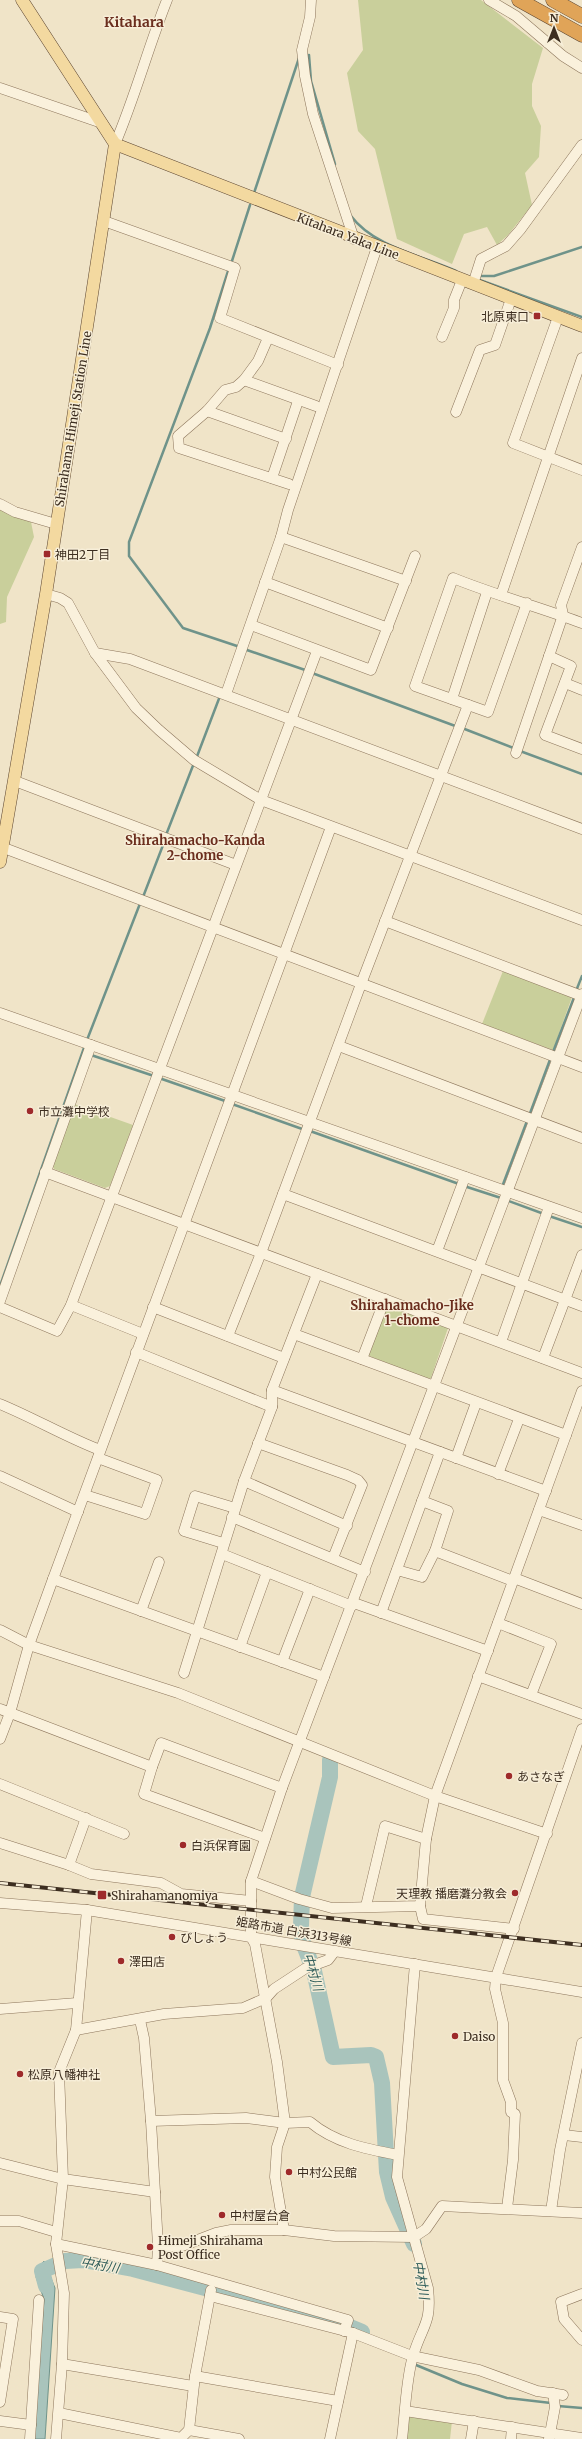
<svg xmlns="http://www.w3.org/2000/svg" width="582" height="2439" font-family="Merriweather,'Noto Sans JP',serif">
  <style>
    .green { fill: #c9cf9b }
    .water { fill: #a9c4bc; stroke: #6f938a }
    .lines { fill: none; stroke-linecap: round; stroke-linejoin: round }
    .stream { stroke: #6f938a; stroke-width: 2.5 }
    .river { stroke: #a9c4bc; stroke-width: 16 }
    .minor-casing { stroke: #8d765c; stroke-width: 11 }
    .major-casing { stroke: #5b4430; stroke-width: 13 }
    .highway-casing { stroke: #5b4430; stroke-width: 15 }
    .minor { stroke: #faf1dc; stroke-width: 10 }
    .major { stroke: #f3d9a0; stroke-width: 12 }
    .highway { stroke: #e0a458; stroke-width: 14 }
    .rail-casing { stroke: #3d2e20; stroke-width: 4 }
    .rail { stroke: #f7eed8; stroke-width: 2.5; stroke-dasharray: 8; stroke-linecap: butt }
    .poi-dot { fill: #9e2a2b; stroke: #f7eed8; stroke-width: 1.5 }
    .labels { text-anchor: middle; dominant-baseline: central; stroke-width: 3; stroke-linejoin: round; paint-order: stroke }
    .street-label { font-size: 12px; fill: #3d2e20; stroke: #f7eed8 }
    .poi-label { font-size: 12px; fill: #3d2e20; stroke: #f7eed8; text-anchor: start }
    .neighbourhood-label { font-size: 13px; font-weight: bold; fill: #6b2e1e; stroke: #f7eed8 }
    .water-label { font-size: 13px; font-style: italic; fill: #2f5d5a; stroke: #f7eed8 }
    .quarter-label { font-size: 14px; font-weight: bold; fill: #6b2e1e; stroke: #f7eed8 }
  </style>
  <rect width="100%" height="100%" fill="#f0e4c8"/>
  <g class="green">
    <polygon points="358,0 481,0 543,48 532,84 532,106 541,126 539,157 525,173 532,205 508,235 497,245 487,227 464,234 452,264 397,239 375,149 358,131 347,73 363,50"/>
    <polygon points="0,506 15,512 31,522 34,537 7,597 6,622 0,624"/>
    <polygon points="503,971 572,997 553,1050 482,1024"/>
    <polygon points="74,1104 133,1125 110,1186 105,1188 54,1169 52,1163"/>
    <polygon points="386,1304 448,1328 431,1378 427,1379 367,1355"/>
    <polygon points="411,2417 452,2421 450,2439 405,2439 407,2419"/>
  </g>
  <polygon class="water" points="44,2261 55,2288 45,2439 33,2439 44,2299 36,2277 37,2268"/>
  <g class="lines">
    <g class="stream">
      <polyline points="306,56 309,55 311,81 335,164"/>
      <polyline points="254,193 299,58"/>
      <path d="M351,216C374,247 423,256 456,271"/>
      <polyline points="231,264 250,205"/>
      <polyline points="229,268 210,328 129,542 129,556 183,628 240,647"/>
      <polyline points="479,276 494,276 582,247"/>
      <polyline points="477,279 582,317"/>
      <polyline points="244,649 308,671"/>
      <polyline points="312,673 458,727"/>
      <polyline points="462,728 516,749"/>
      <polyline points="520,751 582,774"/>
      <polyline points="196,759 220,696"/>
      <polyline points="166,835 194,763"/>
      <polyline points="143,897 165,840"/>
      <polyline points="576,991 582,976"/>
      <polyline points="87,1040 141,901"/>
      <polyline points="553,1052 575,995"/>
      <polyline points="91,1055 154,1076"/>
      <polyline points="159,1078 228,1102"/>
      <polyline points="232,1104 305,1130"/>
      <polyline points="529,1116 551,1057"/>
      <polyline points="310,1131 459,1184"/>
      <polyline points="464,1186 501,1198"/>
      <polyline points="502,1187 527,1121"/>
      <polyline points="506,1200 544,1214"/>
      <polyline points="549,1216 582,1227"/>
      <polyline points="0,1286 85,1045"/>
      <polyline points="416,2365 462,2384 507,2398 551,2403"/>
      <polyline points="558,2406 582,2408"/>
    </g>
    <g class="river">
      <polyline points="330,1760 330,1777 302,1897 301,1926 302,1940 314,1971 333,2057 371,2055 376,2057 382,2083 387,2172 393,2197 414,2244"/>
      <polyline points="46,2286 42,2271 65,2261 83,2260 133,2269 345,2325 362,2332"/>
    </g>
    <g class="minor-casing">
      <g id="minor">
        <polyline points="311,0 310,17 302,50 305,76 313,114 354,239"/>
        <polyline points="489,0 516,16 563,56 582,68"/>
        <polyline points="0,88 102,123"/>
        <path d="M115,144C135,97 148,48 167,0"/>
        <polyline points="104,221 235,268 220,318 338,365"/>
        <polyline points="473,284 481,259 506,246 520,230 582,145"/>
        <polyline points="558,317 513,443 582,470"/>
        <polyline points="442,337 454,308 454,300 462,280"/>
        <polyline points="268,338 258,361 244,380 236,387 225,390 207,411 178,436 179,448 289,484"/>
        <polyline points="244,380 316,406"/>
        <polyline points="207,411 286,439"/>
        <polyline points="456,412 480,350 495,345 511,299"/>
        <polyline points="272,478 298,401"/>
        <polyline points="0,504 15,512 56,524"/>
        <polyline points="281,537 406,581"/>
        <polyline points="265,582 388,628"/>
        <polyline points="46,594 60,598 68,603 95,653 136,708 159,730 194,760 261,800 582,920"/>
        <polyline points="501,595 582,358"/>
        <path d="M527,603L488,712L415,686L453,578C495,595 539,607 582,623"/>
        <polyline points="251,625 371,670 415,556"/>
        <polyline points="95,653 130,659 582,829"/>
        <polyline points="549,656 571,666 545,735 582,749"/>
        <polyline points="565,683 582,690"/>
        <polyline points="226,694 281,537 288,510 377,247"/>
        <polyline points="452,699 487,592"/>
        <polyline points="516,753 563,615 561,605 582,547"/>
        <polyline points="15,781 236,865"/>
        <polyline points="4,848 582,1067"/>
        <polyline points="385,921 582,996"/>
        <polyline points="0,1013 582,1218"/>
        <polyline points="339,1046 582,1138"/>
        <polyline points="45,1172 582,1373"/>
        <polyline points="283,1194 582,1306"/>
        <polyline points="437,1251 465,1177"/>
        <polyline points="0,1301 91,1045"/>
        <polyline points="71,1305 143,1334"/>
        <polyline points="0,1307 57,1331 71,1305 317,651"/>
        <polyline points="153,1307 284,1358"/>
        <polyline points="294,1334 566,1435"/>
        <polyline points="228,1336 261,1253 361,984 468,705"/>
        <polyline points="501,1342 549,1207"/>
        <polyline points="136,1352 272,1407"/>
        <polyline points="543,1358 582,1255"/>
        <polyline points="362,1359 385,1299"/>
        <polyline points="272,1390 546,1491"/>
        <path d="M0,1404C34,1418 66,1437 100,1450"/>
        <polyline points="258,1443 347,1475 358,1480 362,1485 333,1558"/>
        <polyline points="456,1458 476,1403"/>
        <polyline points="498,1474 519,1419"/>
        <polyline points="0,1476 78,1512"/>
        <polyline points="244,1481 347,1526"/>
        <polyline points="85,1495 145,1514 157,1480 98,1458"/>
        <polyline points="539,1510 582,1525"/>
        <polyline points="232,1517 365,1572"/>
        <polyline points="223,1543 184,1531 195,1496 235,1508"/>
        <polyline points="435,1551 513,1581"/>
        <polyline points="222,1554 352,1606"/>
        <polyline points="397,1570 422,1577 435,1551 448,1511 422,1501"/>
        <polyline points="514,1578 582,1604"/>
        <polyline points="53,1579 324,1677"/>
        <polyline points="354,1603 488,1651"/>
        <polyline points="141,1611 159,1562"/>
        <polyline points="381,1613 440,1452"/>
        <polyline points="498,1623 551,1644 531,1695"/>
        <polyline points="0,1630 29,1645 178,1693 435,1796 547,1834"/>
        <polyline points="240,1647 267,1572"/>
        <polyline points="282,1662 310,1589"/>
        <polyline points="184,1673 244,1481 272,1407 272,1390 317,1274"/>
        <polyline points="478,1676 582,1714"/>
        <polyline points="0,1709 152,1767 161,1743 282,1788"/>
        <polyline points="0,1739 10,1713 29,1645 53,1579 331,827"/>
        <polyline points="152,1767 144,1794 265,1838"/>
        <polyline points="0,1784 124,1834"/>
        <polyline points="0,1843 69,1865 91,1874 161,1883 181,1894 251,1901"/>
        <polyline points="69,1865 86,1818"/>
        <polyline points="251,1881 299,1899 332,1908 420,1906 426,1839 435,1796 582,1391"/>
        <polyline points="0,1903 87,1910 582,1992"/>
        <polyline points="366,1906 385,1826 426,1839"/>
        <polyline points="420,1906 423,1919 514,1929"/>
        <polyline points="0,2009 77,2003"/>
        <polyline points="140,2020 144,2038 151,2121 158,2246 157,2265"/>
        <polyline points="76,2030 164,2014 243,2008 266,1998 274,1989 306,1968 328,1960 335,1951"/>
        <path d="M151,2121L246,2118L285,2123L310,2122C335,2143 366,2149 398,2155"/>
        <polyline points="564,2135 582,2137"/>
        <polyline points="0,2163 63,2179 155,2192"/>
        <polyline points="507,2208 513,2160 515,2114 511,2112 511,2102 503,2080 503,2023 495,1989 496,1977 582,1729"/>
        <polyline points="551,2211 560,2150 582,2043"/>
        <polyline points="0,2221 19,2221 56,2232"/>
        <polyline points="284,2230 275,2177 277,2147 285,2123 277,2062 255,1944 251,1937 251,1881 282,1788 582,994"/>
        <polyline points="56,2244 157,2265 348,2320 344,2331"/>
        <polyline points="158,2246 182,2246 216,2233 231,2230 284,2230 334,2236 414,2237 426,2229 442,2206 582,2213"/>
        <polyline points="582,2294 561,2302 564,2319 582,2340"/>
        <polyline points="210,2296 353,2333 412,2356 479,2370 537,2391 563,2395"/>
        <polyline points="0,2317 13,2319 0,2402"/>
        <polyline points="62,2364 193,2386"/>
        <polyline points="195,2376 338,2401"/>
        <polyline points="405,2411 582,2438"/>
        <polyline points="59,2413 181,2438 189,2430 195,2376 211,2290"/>
        <polyline points="0,2421 31,2425"/>
        <polyline points="189,2430 239,2439"/>
        <polyline points="30,2439 39,2300"/>
        <polyline points="56,2439 62,2364 64,2293 56,2244 63,2179 59,2072 76,2030 87,1910"/>
        <polyline points="330,2439 353,2333"/>
        <path d="M402,2439C405,2414 406,2379 413,2356C422,2325 432,2325 428,2288L397,2177L415,1964"/>
        <polyline points="471,2439 474,2421"/>
        <polyline points="511,2439 512,2427"/>
        <polyline points="549,2439 555,2407 553,2393"/>
      </g>
    </g>
    <g class="major-casing">
      <g id="major">
        <polyline points="115,144 582,326"/>
        <polyline points="0,862 46,594 115,144 22,0"/>
      </g>
    </g>
    <g class="highway-casing">
      <g id="highway">
        <polyline points="519,0 582,35"/>
        <polyline points="553,0 582,16"/>
      </g>
    </g>
    <use href="#minor" class="minor"/>
    <use href="#major" class="major"/>
    <use href="#highway" class="highway"/>
    <g class="rail-casing">
      <polyline id="rail" points="0,1883 582,1945"/>
    </g>
    <use href="#rail" class="rail"/>
  </g>
  <g class="poi-dot">
    <rect x="533" y="312" width="8" height="8" rx="2"/>
    <rect x="43" y="550" width="8" height="8" rx="2"/>
    <circle cx="30" cy="1111" r="4"/>
    <circle cx="509" cy="1776" r="4"/>
    <circle cx="183" cy="1845" r="4"/>
    <circle cx="515" cy="1893" r="4"/>
    <rect x="97" y="1890" width="10" height="10" rx="2"/>
    <circle cx="172" cy="1937" r="4"/>
    <circle cx="121" cy="1961" r="4"/>
    <circle cx="455" cy="2036" r="4"/>
    <circle cx="20" cy="2074" r="4"/>
    <circle cx="289" cy="2172" r="4"/>
    <circle cx="222" cy="2215" r="4"/>
    <circle cx="150" cy="2247" r="4"/>
  </g>
  <g class="labels">
    <g class="street-label">
      <text transform="translate(348 236) rotate(21)">Kitahara Yaka Line</text>
      <text transform="translate(73 419) rotate(-81)">Shirahama Himeji Station Line</text>
      <text transform="translate(294 1931) rotate(10)">姫路市道 白浜313号線</text>
    </g>
    <g class="poi-label">
      <text x="529" y="316" text-anchor="end">北原東口</text>
      <text x="55" y="554">神田2丁目</text>
      <text x="38" y="1111">市立灘中学校</text>
      <text x="517" y="1776">あさなぎ</text>
      <text x="191" y="1845">白浜保育園</text>
      <text x="507" y="1893" text-anchor="end">天理教 播磨灘分教会</text>
      <text x="111" y="1895">Shirahamanomiya</text>
      <text x="180" y="1937">びしょう</text>
      <text x="129" y="1961">澤田店</text>
      <text x="463" y="2036">Daiso</text>
      <text x="28" y="2074">松原八幡神社</text>
      <text x="297" y="2172">中村公民館</text>
      <text x="230" y="2215">中村屋台倉</text>
      <text x="158" y="2240">Himeji Shirahama<tspan x="158" dy="14">Post Office</tspan></text>
    </g>
    <g class="neighbourhood-label">
      <text x="195" y="840">Shirahamacho-Kanda<tspan x="195" dy="15">2-chome</tspan></text>
      <text x="412" y="1305">Shirahamacho-Jike<tspan x="412" dy="15">1-chome</tspan></text>
    </g>
    <g class="water-label">
      <text transform="translate(313 1972) rotate(73)">中村川</text>
      <text transform="translate(100 2265) rotate(10)">中村川</text>
      <text transform="translate(421 2280) rotate(80)">中村川</text>
    </g>
    <g class="quarter-label">
      <text x="134" y="22">Kitahara</text>
    </g>
  </g>
  <g transform="translate(554 28)" stroke="#f7eed8" stroke-width="3" paint-order="stroke">
  <path d="M0-3L7 15L0 10L-7 15Z" fill="#3d2e20"/>
  <text y="-6" font-size="11" font-weight="bold" text-anchor="middle" fill="#3d2e20">N</text>
  </g>
</svg>
